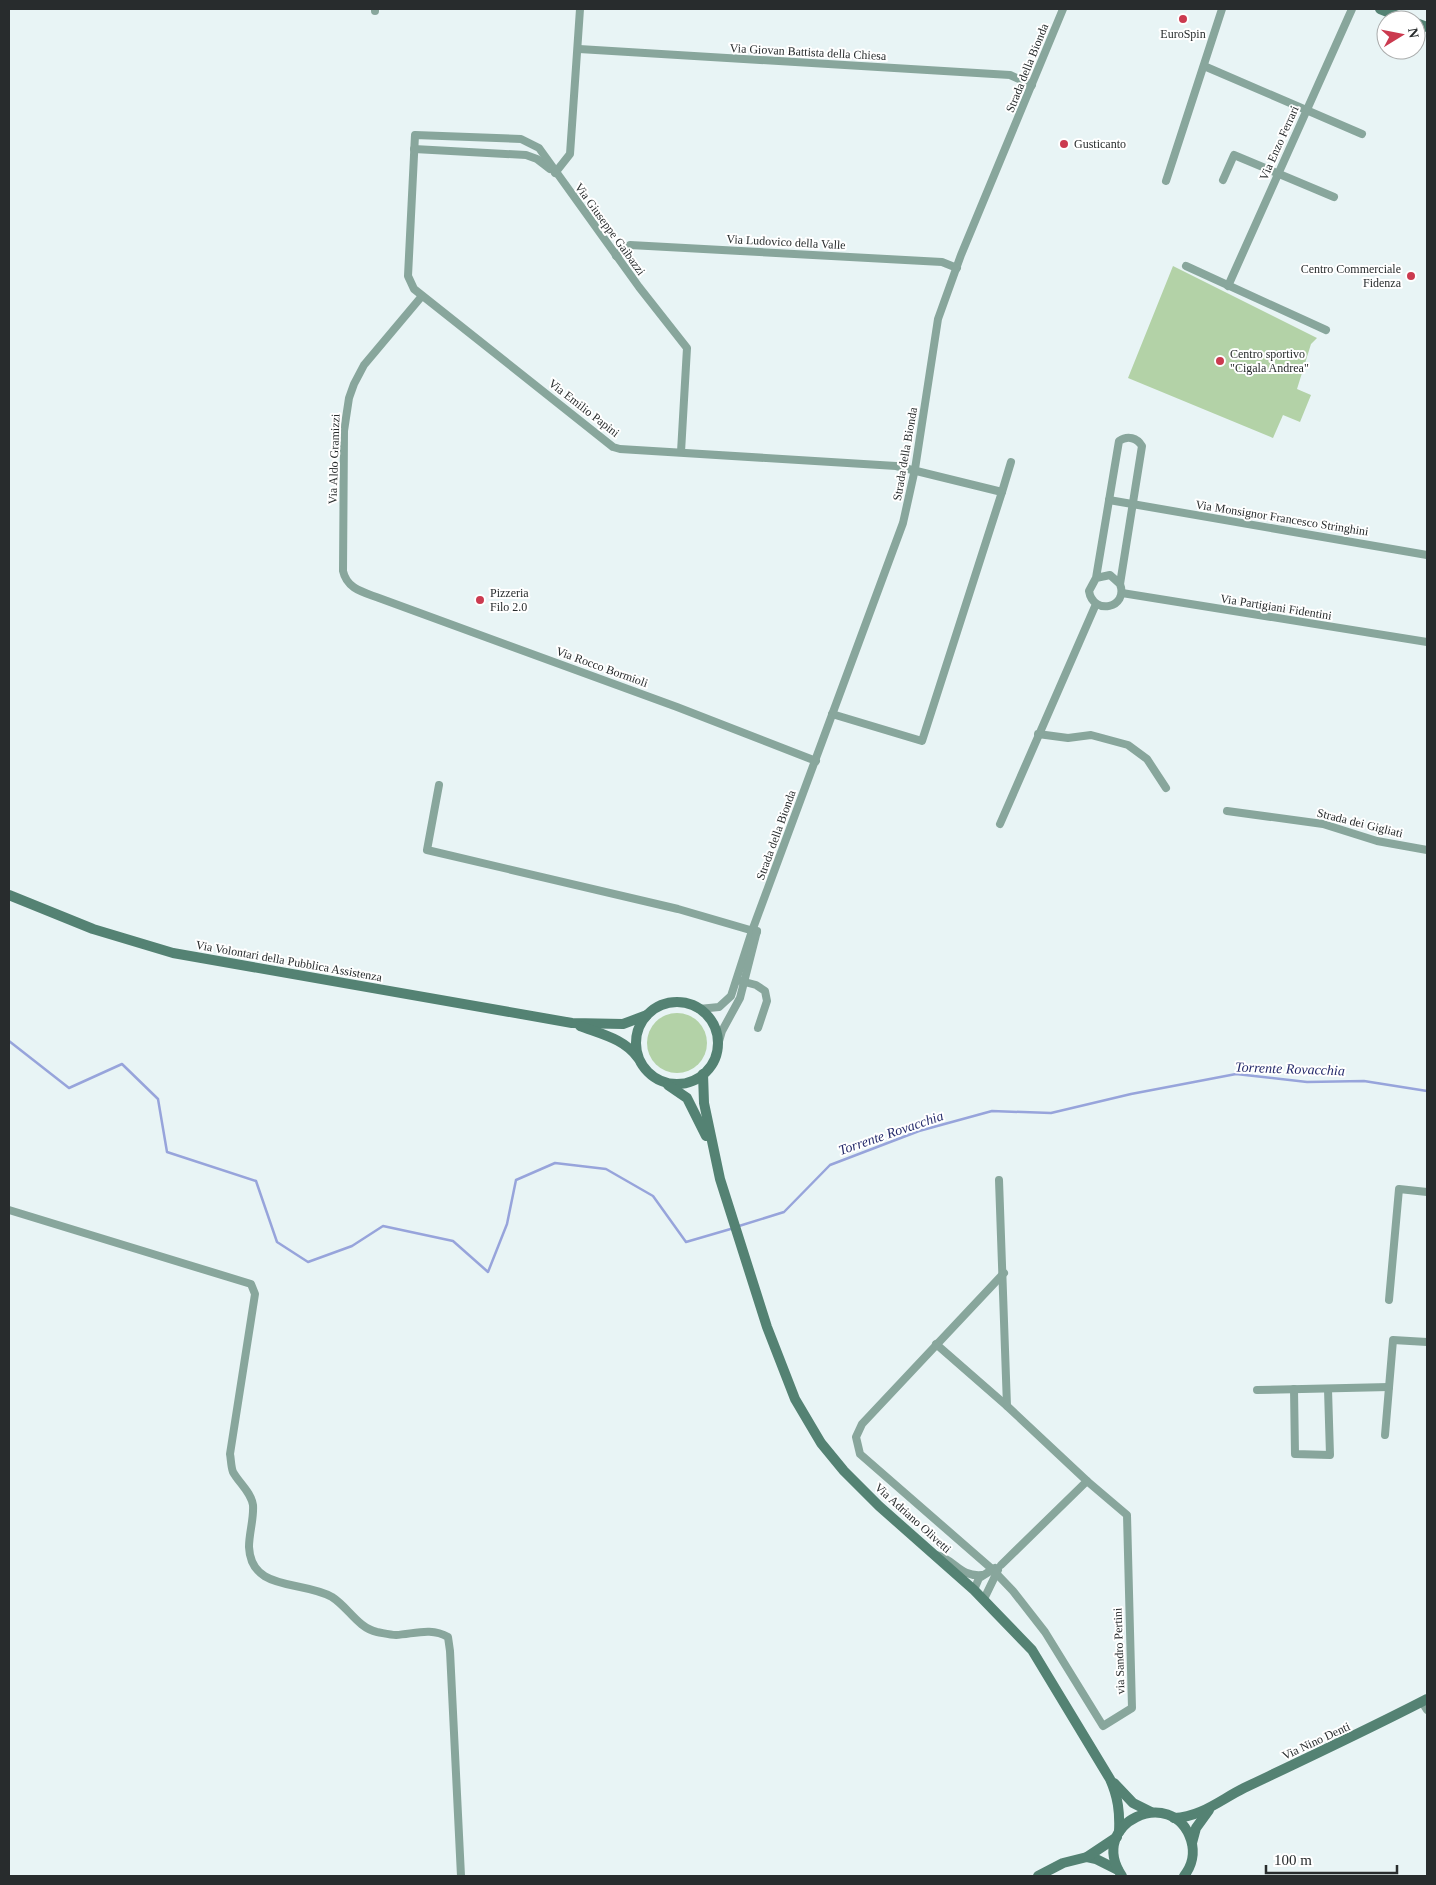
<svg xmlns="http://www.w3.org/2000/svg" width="1436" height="1885" font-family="Georgia,serif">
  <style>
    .green { fill: #b3d2a7 }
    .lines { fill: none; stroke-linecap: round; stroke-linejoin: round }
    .stream { stroke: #97a4db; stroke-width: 2.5 }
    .street { stroke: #88a69c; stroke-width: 8 }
    .secondary { stroke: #548273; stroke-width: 10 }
    .poi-dot { fill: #cb3a4f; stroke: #fff; stroke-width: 2 }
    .labels { text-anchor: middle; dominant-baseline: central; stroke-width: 4; stroke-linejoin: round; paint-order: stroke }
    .poi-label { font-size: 12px; fill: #282c2d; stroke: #fff; text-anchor: start }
    .street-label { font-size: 12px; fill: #282c2d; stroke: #fff }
    .water-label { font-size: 14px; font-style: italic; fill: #252b6b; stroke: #fff }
  </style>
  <rect width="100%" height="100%" fill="#e8f4f5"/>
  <g class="green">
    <polygon points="1173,266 1317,338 1311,344 1297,389 1311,395 1300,422 1283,415 1273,438 1128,378"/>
    <circle cx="677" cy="1043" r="30"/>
  </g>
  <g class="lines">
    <g class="stream">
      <polyline points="9,1041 69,1088 122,1064 158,1099 167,1152 256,1181 277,1242 308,1262 352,1246 383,1226 453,1241 488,1272 507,1224 516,1180 555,1163 606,1169 653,1196 686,1242 734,1228"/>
      <polyline points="739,1226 784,1212 830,1165 919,1131 992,1111 1051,1113 1131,1094 1236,1074 1307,1082 1364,1081 1427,1091"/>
    </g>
    <g class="street">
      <polyline points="375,11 375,9"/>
      <polyline points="579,49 1010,75 1032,85"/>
      <polyline points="1204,66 1362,134"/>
      <polyline points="414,149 526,155 537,159 550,169"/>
      <polyline points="555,173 570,154 580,9"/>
      <polyline points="1223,180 1234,155 1334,197"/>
      <polyline points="1166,181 1222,9"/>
      <polyline points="616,256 630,245 942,262 957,268"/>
      <polyline points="1186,266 1326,330"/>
      <polyline points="1228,286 1352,9"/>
      <path d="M422,296L364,365L354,384L349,398L344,431L343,571C347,589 363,592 379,598L677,707L816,761"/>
      <polyline points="681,452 687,348 639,287 539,148 521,139 415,135 408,276 414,289 613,447 620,449 896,466 1002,492 922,741 832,714"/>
      <polyline points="1002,492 1011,462"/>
      <polyline points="1109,500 1427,555"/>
      <path d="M1096,578L1119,441C1128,435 1137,438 1142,446L1120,584C1129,608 1093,616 1089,591L1096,578L1110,575L1120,584"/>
      <polyline points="1122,593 1427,642"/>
      <polyline points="1038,734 1068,738 1091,735 1128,745 1147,759 1166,788"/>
      <polyline points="439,785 427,850 678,909 757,932"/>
      <polyline points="1227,811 1323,824 1377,841 1427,850"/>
      <polyline points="1000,824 1096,604"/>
      <polyline points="741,981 756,985 765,991 767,1001 758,1028"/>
      <polyline points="699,1009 719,1007 731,996 752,931 903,523 915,469 938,319 961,255 1063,9"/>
      <polyline points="718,1045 722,1031 740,998 757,931"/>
      <polyline points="999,1180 1007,1406 1087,1481 1001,1565"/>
      <path d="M9,1210L251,1284L255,1294L230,1454C231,1459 231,1467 233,1472C239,1483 251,1492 253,1505C254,1519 249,1533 249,1547C251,1592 302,1580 332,1597C348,1607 358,1628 377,1632C383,1633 390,1635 396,1635C414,1634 431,1627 448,1637L450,1651L461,1876"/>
      <polyline points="1004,1273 862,1424 856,1437 860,1454 992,1569 1013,1591 1045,1632 1103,1726 1132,1708 1127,1515 1087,1481"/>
      <polyline points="1389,1300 1399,1189 1427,1192"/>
      <polyline points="936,1344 1007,1406"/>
      <polyline points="1294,1389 1295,1454 1330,1455 1328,1389"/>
      <polyline points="1257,1390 1389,1387"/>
      <polyline points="1385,1435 1393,1340 1427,1342"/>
      <path d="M936,1555C956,1560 959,1577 982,1575"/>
      <polyline points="974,1590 979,1578 995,1568"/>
      <polyline points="984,1599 998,1570"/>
      <polyline points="1422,1702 1427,1710"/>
    </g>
    <g class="secondary">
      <polyline points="1380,9 1408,20"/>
      <polyline points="1416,23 1427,27"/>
      <polyline points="9,895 93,929 173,953 572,1023 623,1024 647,1015"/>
      <circle cx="677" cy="1043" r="41"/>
      <path d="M580,1026C601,1034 625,1039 638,1058"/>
      <path d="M703,1074L704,1103L720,1179L767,1327L795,1399L821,1443L844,1471L879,1506L974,1590L1032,1650L1110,1779C1118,1797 1120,1812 1119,1832"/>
      <polyline points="668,1085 687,1098 706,1136"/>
      <polyline points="1114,1783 1133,1803 1151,1812"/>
      <path d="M1174,1818C1201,1817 1220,1800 1244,1788C1305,1759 1367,1730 1427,1699"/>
      <polyline points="1192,1843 1196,1828 1209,1810"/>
      <polyline points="1087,1857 1096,1859 1118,1870"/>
      <polyline points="1038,1876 1063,1863 1087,1857 1117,1837"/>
      <path d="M1122,1876C1086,1823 1173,1784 1191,1840C1195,1853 1192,1866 1184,1876"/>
    </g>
  </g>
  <g class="poi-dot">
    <circle cx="1183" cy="19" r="5"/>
    <circle cx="1064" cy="144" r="5"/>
    <circle cx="1411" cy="276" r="5"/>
    <circle cx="1220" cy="361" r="5"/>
    <circle cx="480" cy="600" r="5"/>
  </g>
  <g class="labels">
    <g class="poi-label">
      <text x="1183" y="34" text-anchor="middle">EuroSpin</text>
      <text x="1074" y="144">Gusticanto</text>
      <text x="1401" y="269" text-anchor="end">Centro Commerciale<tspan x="1401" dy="14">Fidenza</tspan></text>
      <text x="1230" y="354">Centro sportivo<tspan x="1230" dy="14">"Cigala Andrea"</tspan></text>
      <text x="490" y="593">Pizzeria<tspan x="490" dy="14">Filo 2.0</tspan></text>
    </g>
    <g class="street-label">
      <text transform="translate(808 52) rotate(3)">Via Giovan Battista della Chiesa</text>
      <text transform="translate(1027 68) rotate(-68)">Strada della Bionda</text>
      <text transform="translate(1279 143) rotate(-66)">Via Enzo Ferrari</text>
      <text transform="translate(610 229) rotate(54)">Via Giuseppe Gaibazzi</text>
      <text transform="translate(786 242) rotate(3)">Via Ludovico della Valle</text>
      <text transform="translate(584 408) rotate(38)">Via Emilio Papini</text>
      <text transform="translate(905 454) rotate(-80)">Strada della Bionda</text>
      <text transform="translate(334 459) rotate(-88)">Via Aldo Gramizzi</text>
      <text transform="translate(1282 518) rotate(9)">Via Monsignor Francesco Stringhini</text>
      <text transform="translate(1276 607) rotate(9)">Via Partigiani Fidentini</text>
      <text transform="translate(602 667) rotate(20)">Via Rocco Bormioli</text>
      <text transform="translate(1360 823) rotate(14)">Strada dei Gigliati</text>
      <text transform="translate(776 835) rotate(-70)">Strada della Bionda</text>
      <text transform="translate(289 961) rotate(10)">Via Volontari della Pubblica Assistenza</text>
      <text transform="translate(913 1518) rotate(42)">Via Adriano Olivetti</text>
      <text transform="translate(1119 1651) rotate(-92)">via Sandro Pertini</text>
      <text transform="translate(1316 1741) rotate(-25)">Via Nino Denti</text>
    </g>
    <g class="water-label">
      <text transform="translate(1290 1069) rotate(2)">Torrente Rovacchia</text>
      <text transform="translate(891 1133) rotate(-19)">Torrente Rovacchia</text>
    </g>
  </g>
  <rect width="1436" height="1885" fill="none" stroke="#282c2d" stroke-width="20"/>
  <g transform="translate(1401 35) rotate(80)"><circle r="24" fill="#ffffff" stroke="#a9abab"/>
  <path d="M0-4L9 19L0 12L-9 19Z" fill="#cb3a4f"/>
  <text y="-8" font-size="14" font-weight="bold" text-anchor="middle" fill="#282c2d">N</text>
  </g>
  <path d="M1266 1865v8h131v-8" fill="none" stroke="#282c2d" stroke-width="2.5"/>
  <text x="1274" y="1865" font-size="15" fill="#282c2d" stroke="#ffffff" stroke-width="4" paint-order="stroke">100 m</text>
</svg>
